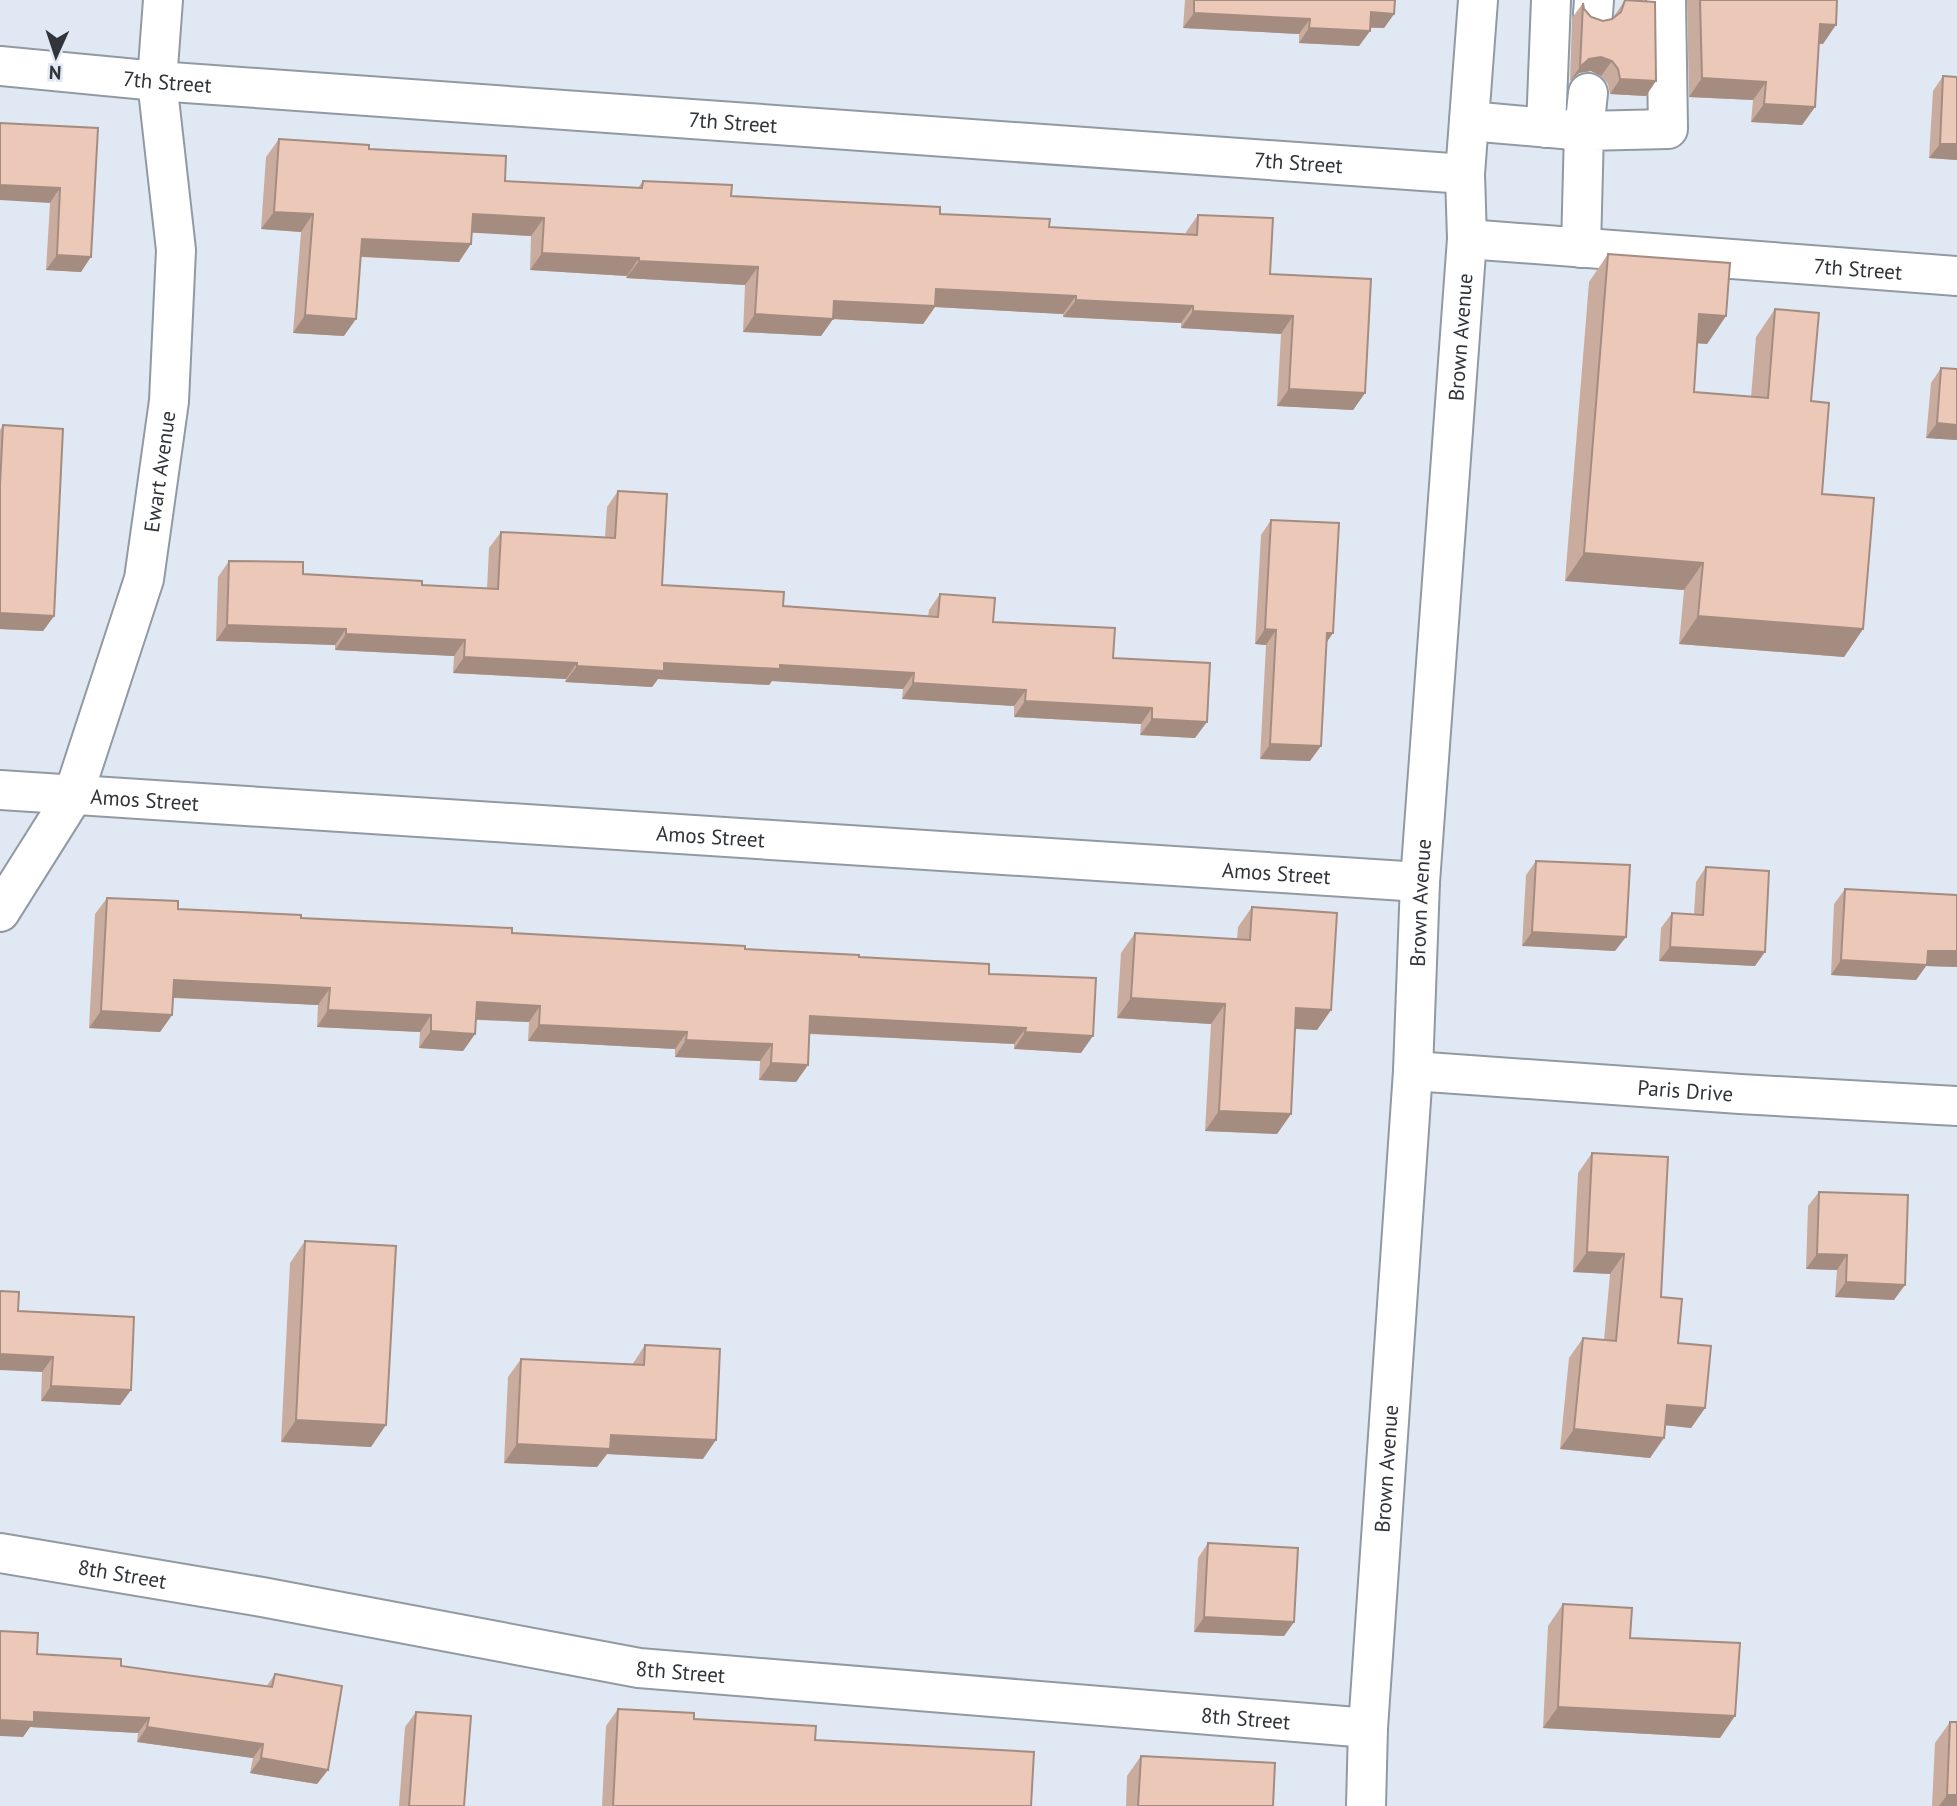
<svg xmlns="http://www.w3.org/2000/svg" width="1957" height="1806" font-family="'PT Sans',sans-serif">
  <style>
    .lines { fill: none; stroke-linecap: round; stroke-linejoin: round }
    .minor-casing { stroke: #9199a2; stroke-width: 42 }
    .minor { stroke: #fff; stroke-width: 38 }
    .wall { fill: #caac9e }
    .shaded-wall { fill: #a48c81 }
    .building { fill: #ebc8b8; stroke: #a48c81; stroke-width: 2 }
    .labels { text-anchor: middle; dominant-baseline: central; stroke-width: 5; stroke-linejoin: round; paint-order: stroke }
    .street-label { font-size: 21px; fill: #313438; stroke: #e0e9f3 }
  </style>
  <rect width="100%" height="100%" fill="#e0e9f3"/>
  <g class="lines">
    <g class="minor-casing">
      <g id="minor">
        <polyline points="1593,14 1594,0"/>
        <path id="s1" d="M0,66L157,81L1465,174"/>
        <polyline points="1469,121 1584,131 1588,93"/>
        <polyline points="1546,128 1551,0"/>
        <path id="s2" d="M1467,239L1957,276"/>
        <polyline points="1581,248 1584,131 1668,129 1666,0"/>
        <path id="s3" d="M0,790L1420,882"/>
        <path id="s4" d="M0,912L73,796L144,579L169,401L176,250L157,81L163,0"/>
        <path id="s5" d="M1413,1071L1740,1094L1957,1106"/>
        <path id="s6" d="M0,1553L262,1597L639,1668L1368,1728"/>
        <path id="s7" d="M1366,1806L1368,1728L1413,1071L1420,882L1467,239L1465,174L1478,0"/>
      </g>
    </g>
    <use href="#minor" class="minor"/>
  </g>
  <g class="wall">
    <polygon points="1185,0 1395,0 1394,14 1384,28 1370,28 1370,31 1359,46 1299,43 1299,34 1183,28"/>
    <polygon points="1625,0 1646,96 1610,94 1608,84 1601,76 1591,71 1579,73 1570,81 1572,18 1583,3 1584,9 1591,17 1603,21 1612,19"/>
    <polygon points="1687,0 1837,0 1823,44 1819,43 1815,107 1802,125 1751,122 1753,100 1689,97"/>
    <polygon points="1943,76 1957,160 1929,158 1933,91"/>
    <polygon points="98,128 81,272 46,270 50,203"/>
    <polygon points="279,139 369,149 505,181 638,188 643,181 731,196 940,214 1049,227 1186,234 1186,232 1198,215 1270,274 1365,393 1353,410 1277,406 1281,334 1181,328 1181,323 1063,317 1063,314 935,307 923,324 833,319 821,336 743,332 745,285 626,278 627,276 530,270 531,236 472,232 459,262 361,257 344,336 293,333 301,232 261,229 266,157"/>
    <polygon points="1608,254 1726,316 1707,344 1697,343 1694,392 1751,397 1756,337 1775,309 1811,401 1822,494 1863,629 1844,657 1679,644 1684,590 1565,581 1589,282"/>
    <polygon points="1941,368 1957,440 1926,438 1931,383"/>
    <polygon points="3,425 54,616 43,631 0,629 0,430"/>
    <polygon points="618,491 662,585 783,606 928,616 929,610 940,594 993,622 1113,658 1195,738 1140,735 1141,724 1014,717 1014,706 902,699 903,689 772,681 769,685 658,679 652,687 565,682 566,679 453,673 454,656 335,650 335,645 216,641 218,577 229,561 303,574 422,585 487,589 489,548 501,532 605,538 607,507"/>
    <polygon points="1271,520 1326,643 1310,761 1260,759 1266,645 1255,644 1261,535"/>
    <polygon points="1536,861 1615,951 1522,946 1526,875"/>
    <polygon points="1706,867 1755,966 1659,961 1661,928 1672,913 1694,914 1696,882"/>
    <polygon points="1845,889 1957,895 1957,967 1926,966 1916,980 1831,975 1834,904"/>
    <polygon points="107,898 178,909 859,957 989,974 1081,1053 1014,1049 1014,1044 809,1034 808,1065 796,1082 759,1080 760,1061 675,1057 675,1049 528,1041 529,1022 476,1020 475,1034 463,1051 419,1048 420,1032 317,1027 318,1005 173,998 172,1015 160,1032 89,1028 95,914"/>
    <polygon points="1252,907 1331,1010 1317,1030 1295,1029 1291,1114 1277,1134 1205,1131 1211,1024 1117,1018 1121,953 1135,933 1237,939 1238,927"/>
    <polygon points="1592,1153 1661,1297 1705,1408 1691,1428 1665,1425 1650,1458 1560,1449 1569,1358 1583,1338 1604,1340 1610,1274 1573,1272 1578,1173"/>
    <polygon points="1819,1192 1894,1300 1835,1297 1837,1270 1806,1269 1808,1206"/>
    <polygon points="305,1241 371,1447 281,1442 290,1263"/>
    <polygon points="18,1311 131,1390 120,1405 41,1401 42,1372"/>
    <polygon points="645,1345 703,1459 607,1454 597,1467 504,1463 508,1377 521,1359 632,1365"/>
    <polygon points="1208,1543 1294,1622 1284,1636 1194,1632 1198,1558"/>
    <polygon points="1563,1604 1630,1638 1720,1738 1543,1728 1548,1626"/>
    <polygon points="37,1654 266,1687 275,1674 328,1770 317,1784 250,1773 253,1758 137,1742 138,1733 30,1727 23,1737"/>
    <polygon points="618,1709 694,1719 815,1740 1031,1806 602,1806 606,1726"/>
    <polygon points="416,1712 464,1806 399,1806 405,1727"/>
    <polygon points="1950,1722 1957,1806 1932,1806 1935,1743"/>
    <polygon points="1141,1756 1273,1806 1126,1806 1127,1776"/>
  </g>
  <g class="shaded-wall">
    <polygon points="1371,12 1394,14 1384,28 1360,27"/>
    <polygon points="1194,13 1310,19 1299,34 1183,28"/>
    <polygon points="1820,24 1836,25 1823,44 1807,43"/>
    <polygon points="1309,28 1370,31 1359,46 1299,43"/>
    <polygon points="1601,57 1612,61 1601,76 1591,71 1579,73 1570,81 1580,67 1589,59"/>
    <polygon points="1702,78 1766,82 1753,100 1689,97"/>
    <polygon points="1620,79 1656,81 1646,96 1610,94"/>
    <polygon points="1764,104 1815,107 1802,125 1751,122"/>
    <polygon points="1940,144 1957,144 1957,160 1929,158"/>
    <polygon points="0,185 60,188 50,203 0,200"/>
    <polygon points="274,212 313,214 301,232 261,229"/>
    <polygon points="473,214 544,218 531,236 460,232"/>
    <polygon points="362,239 471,244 459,262 350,256"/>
    <polygon points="542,253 639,258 627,276 530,270"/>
    <polygon points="57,255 91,257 81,272 46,270"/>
    <polygon points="639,261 758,267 745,285 626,278"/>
    <polygon points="936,289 1076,296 1063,314 935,307 923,324 833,319 821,336 743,332 755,314 834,301"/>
    <polygon points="1076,300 1193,306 1181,323 1063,317"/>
    <polygon points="1193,311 1293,316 1281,334 1181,328"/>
    <polygon points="1699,314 1726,316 1707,344 1680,342"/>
    <polygon points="305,315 356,319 344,336 293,333"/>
    <polygon points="1289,389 1365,393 1353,410 1277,406"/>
    <polygon points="1937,423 1957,425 1957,440 1926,438"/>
    <polygon points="1584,553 1703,563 1684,590 1565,581"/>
    <polygon points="0,613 54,616 43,631 0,629"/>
    <polygon points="1698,616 1863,629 1844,657 1679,644"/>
    <polygon points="227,625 346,629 335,645 216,641"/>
    <polygon points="1265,629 1276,630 1266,645 1255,644"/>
    <polygon points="1327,633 1333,633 1323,648"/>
    <polygon points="346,634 465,640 454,656 335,650"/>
    <polygon points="464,657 577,663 566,679 453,673"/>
    <polygon points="664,663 780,665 914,673 903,689 772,681 769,685 658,679 652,687 565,682 577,666"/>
    <polygon points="913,683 1026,690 1014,706 902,699"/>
    <polygon points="1025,701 1152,708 1141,724 1014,717"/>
    <polygon points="1152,719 1207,722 1195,738 1140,735"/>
    <polygon points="1270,744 1321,746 1310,761 1260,759"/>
    <polygon points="1532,932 1626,937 1615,951 1522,946"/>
    <polygon points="1670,947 1765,952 1755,966 1659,961"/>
    <polygon points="1928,951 1957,951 1957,967 1926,966 1916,980 1831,975 1841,960"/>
    <polygon points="174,980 330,988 318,1005 162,997"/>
    <polygon points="1131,998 1225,1004 1211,1024 1117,1018"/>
    <polygon points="477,1002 540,1006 529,1022 465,1019"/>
    <polygon points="1296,1008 1331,1010 1317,1030 1282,1028"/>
    <polygon points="328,1010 431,1015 420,1032 317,1027"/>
    <polygon points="101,1011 172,1015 160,1032 89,1028"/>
    <polygon points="810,1016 1026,1028 1014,1044 799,1033"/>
    <polygon points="539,1025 687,1032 675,1049 528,1041"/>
    <polygon points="431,1031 475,1034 463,1051 419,1048"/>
    <polygon points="1025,1032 1093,1036 1081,1053 1014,1049"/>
    <polygon points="686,1040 772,1044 760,1061 675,1057"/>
    <polygon points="771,1063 808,1065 796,1082 759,1080"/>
    <polygon points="1219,1111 1291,1114 1277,1134 1205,1131"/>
    <polygon points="1587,1252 1624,1254 1610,1274 1573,1272"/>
    <polygon points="1817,1254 1847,1255 1837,1270 1806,1269"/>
    <polygon points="1846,1282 1905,1285 1894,1300 1835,1297"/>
    <polygon points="0,1354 53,1357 42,1372 0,1370"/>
    <polygon points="51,1386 131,1390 120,1405 41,1401"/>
    <polygon points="1667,1405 1705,1408 1691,1428 1654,1424"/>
    <polygon points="296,1420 386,1425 371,1447 281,1442"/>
    <polygon points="1574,1429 1664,1438 1650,1458 1560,1449"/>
    <polygon points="611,1435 716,1440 703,1459 607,1454 597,1467 504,1463 517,1444"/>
    <polygon points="1204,1617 1294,1622 1284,1636 1194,1632"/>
    <polygon points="1558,1707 1735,1716 1720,1738 1543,1728"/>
    <polygon points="34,1712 149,1718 138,1733 30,1727 23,1737 0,1736 0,1720"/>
    <polygon points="147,1727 263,1744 253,1758 137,1742"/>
    <polygon points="261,1758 328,1770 317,1784 250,1773"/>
    <polygon points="1947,1795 1957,1795 1957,1806 1939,1806"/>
  </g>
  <g class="building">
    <polygon points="1194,0 1395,0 1394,14 1371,12 1370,31 1309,28 1310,19 1194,13"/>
    <polygon points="1625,0 1655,2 1656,81 1620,79 1618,69 1612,61 1601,57 1589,59 1580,67 1583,3 1584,9 1591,17 1603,21 1612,19 1621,12"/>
    <polygon points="1700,0 1837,0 1836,25 1820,24 1815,107 1764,104 1766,82 1702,78"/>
    <polygon points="1943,76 1957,77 1957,144 1940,144"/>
    <polygon points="0,123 98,128 91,257 57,255 60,188 0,185"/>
    <polygon points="279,139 369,145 369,149 506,156 505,181 642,188 643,181 732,185 731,196 940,207 940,214 1050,219 1049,227 1197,235 1198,215 1273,218 1270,274 1371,279 1365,393 1289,389 1293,316 1193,311 1193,306 1076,300 1076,296 936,289 935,306 834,301 833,319 755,314 758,267 639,261 639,258 542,253 544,218 473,214 471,244 362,239 356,319 305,315 313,214 274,212"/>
    <polygon points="1608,254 1730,263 1726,316 1699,314 1694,392 1768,398 1775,309 1819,313 1811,401 1829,403 1822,494 1874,498 1863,629 1698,616 1703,563 1584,553"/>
    <polygon points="1941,368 1957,369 1957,425 1937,423"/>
    <polygon points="3,425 63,429 54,616 0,613 0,485"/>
    <polygon points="618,491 667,494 662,585 784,592 783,606 938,617 940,594 995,598 993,622 1115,628 1113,658 1210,663 1207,722 1152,719 1152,708 1025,701 1026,690 913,683 914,673 780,665 780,669 664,663 664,671 577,666 577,663 464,657 465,640 346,634 346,629 227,625 229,561 303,562 303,574 422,581 422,585 498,589 501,532 615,538"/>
    <polygon points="1271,520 1339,523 1333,633 1327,633 1321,746 1270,744 1276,630 1265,629"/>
    <polygon points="1536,861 1630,865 1626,937 1532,932"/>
    <polygon points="1706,867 1769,871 1765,952 1670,947 1672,913 1703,915"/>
    <polygon points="1845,889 1957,895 1957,951 1928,951 1927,965 1841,960"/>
    <polygon points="107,898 178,901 178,909 301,915 301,918 512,928 512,933 745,946 745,949 859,955 859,957 989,964 989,974 1096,978 1093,1036 1025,1032 1026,1028 810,1016 808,1065 771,1063 772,1044 686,1040 687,1032 539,1025 540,1006 477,1002 475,1034 431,1031 431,1015 328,1010 330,988 174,980 172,1015 101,1011"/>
    <polygon points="1252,907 1337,913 1331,1010 1296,1008 1291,1114 1219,1111 1225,1004 1131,998 1135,933 1250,940"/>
    <polygon points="1592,1153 1668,1157 1661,1297 1682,1299 1678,1343 1711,1346 1705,1408 1667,1405 1664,1438 1574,1429 1583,1338 1616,1341 1624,1254 1587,1252"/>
    <polygon points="1819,1192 1908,1195 1905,1285 1846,1282 1847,1255 1817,1254"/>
    <polygon points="305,1241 396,1246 386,1425 296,1420"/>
    <polygon points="0,1291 19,1292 18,1311 134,1317 131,1390 51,1386 53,1357 0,1354"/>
    <polygon points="645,1345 720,1349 716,1440 611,1435 610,1449 517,1444 521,1359 644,1365"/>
    <polygon points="1208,1543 1298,1548 1294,1622 1204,1617"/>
    <polygon points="1563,1604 1632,1608 1630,1638 1740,1643 1735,1716 1558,1707"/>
    <polygon points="0,1631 38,1633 37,1654 121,1659 121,1666 272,1687 275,1674 342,1686 328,1770 261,1758 263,1744 147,1727 149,1718 34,1712 34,1722 0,1720"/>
    <polygon points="618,1709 694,1713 694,1719 816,1726 815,1740 1034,1752 1031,1806 613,1806"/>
    <polygon points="416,1712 471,1716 464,1806 409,1806"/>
    <polygon points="1950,1722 1957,1722 1957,1795 1947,1795"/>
    <polygon points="1141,1756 1275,1763 1273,1806 1138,1806"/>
  </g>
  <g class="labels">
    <g class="street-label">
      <text stroke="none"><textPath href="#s1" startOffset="168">7th Street</textPath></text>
      <text stroke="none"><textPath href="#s1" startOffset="735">7th Street</textPath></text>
      <text stroke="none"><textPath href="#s1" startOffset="1302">7th Street</textPath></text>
      <text stroke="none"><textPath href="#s2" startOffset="392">7th Street</textPath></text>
      <text stroke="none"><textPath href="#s7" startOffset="1472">Brown Avenue</textPath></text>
      <text stroke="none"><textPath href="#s4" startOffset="474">Ewart Avenue</textPath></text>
      <text stroke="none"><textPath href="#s3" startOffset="145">Amos Street</textPath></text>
      <text stroke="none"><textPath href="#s3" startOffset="712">Amos Street</textPath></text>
      <text stroke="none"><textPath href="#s3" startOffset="1279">Amos Street</textPath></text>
      <text stroke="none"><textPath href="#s7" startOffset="905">Brown Avenue</textPath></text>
      <text stroke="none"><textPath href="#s5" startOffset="273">Paris Drive</textPath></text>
      <text stroke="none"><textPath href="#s7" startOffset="338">Brown Avenue</textPath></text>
      <text stroke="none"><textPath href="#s6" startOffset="124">8th Street</textPath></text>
      <text stroke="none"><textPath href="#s6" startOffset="691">8th Street</textPath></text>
      <text stroke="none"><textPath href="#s6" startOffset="1258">8th Street</textPath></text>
    </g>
  </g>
  <g transform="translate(56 56) rotate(183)" stroke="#e0e9f3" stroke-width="5" paint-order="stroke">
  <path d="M0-5L12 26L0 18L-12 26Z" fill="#313438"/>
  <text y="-10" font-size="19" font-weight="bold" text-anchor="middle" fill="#313438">N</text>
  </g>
</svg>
